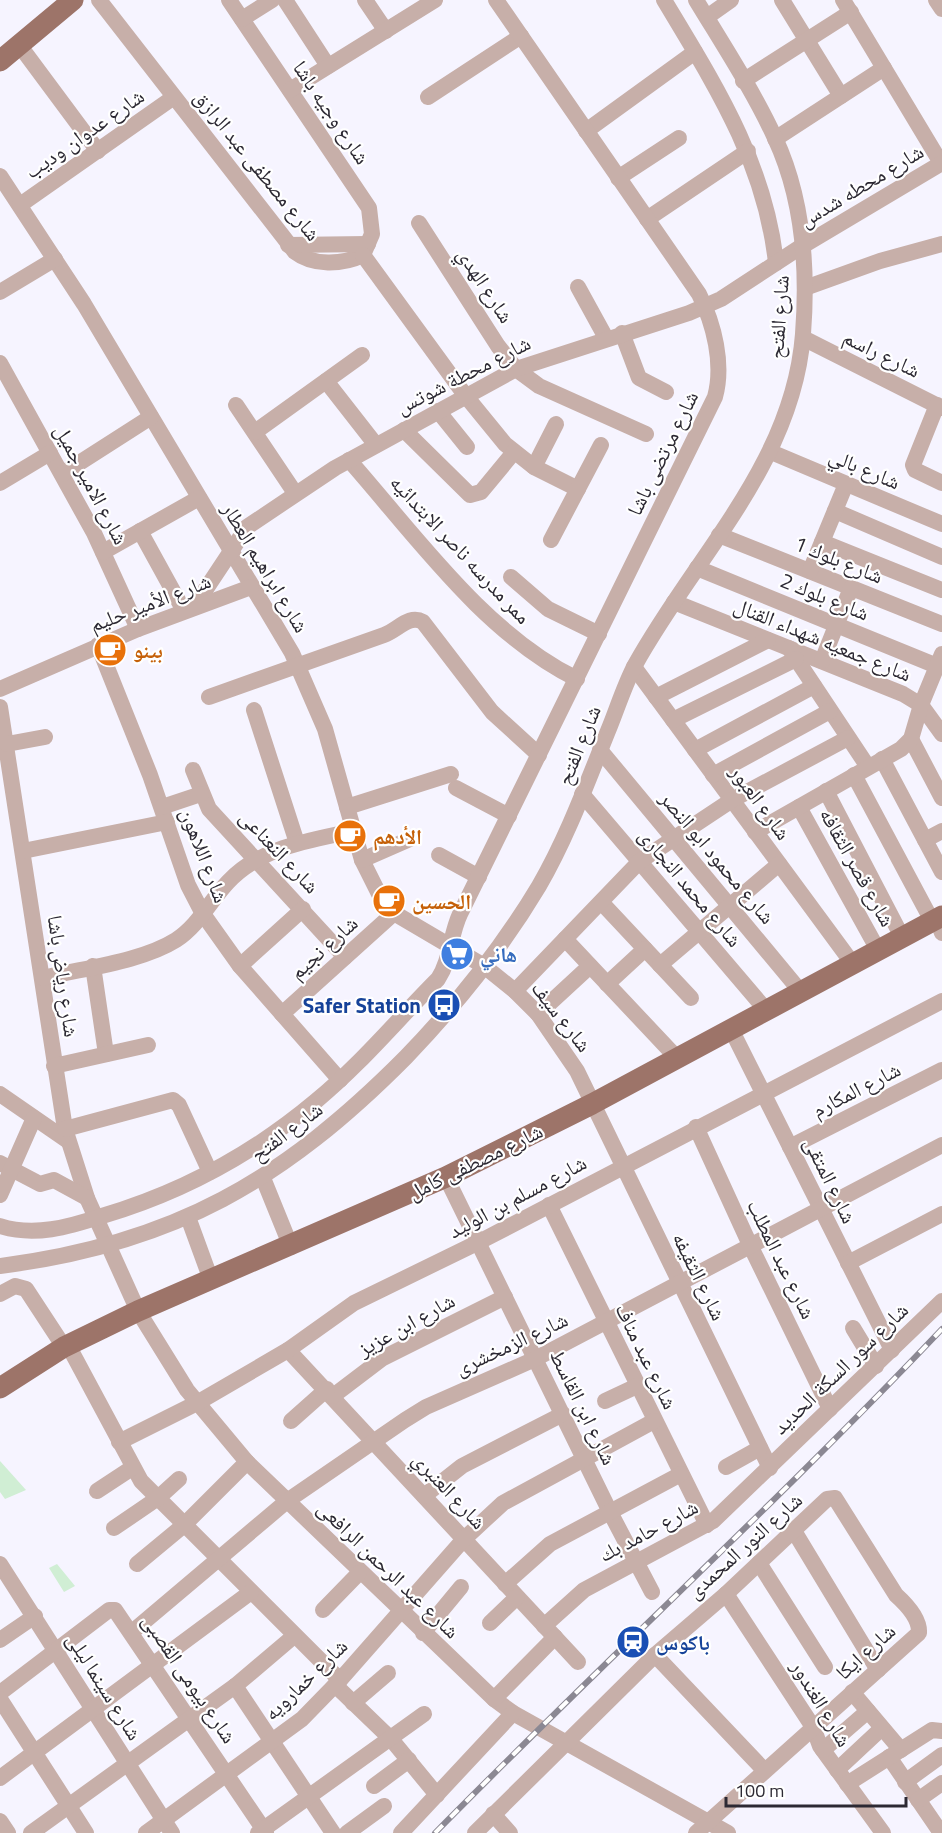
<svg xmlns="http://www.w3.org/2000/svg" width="942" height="1833" font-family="'Titillium Web','Noto Naskh Arabic',sans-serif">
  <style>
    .green { fill: #d0eed4 }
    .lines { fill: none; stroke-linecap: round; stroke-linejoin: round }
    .minor { stroke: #c7afa9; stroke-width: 16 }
    .major { stroke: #9d7469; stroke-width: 21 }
    .rail-casing { stroke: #8b8893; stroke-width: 6 }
    .rail { stroke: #fff; stroke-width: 4; stroke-dasharray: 11; stroke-linecap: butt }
    .labels { text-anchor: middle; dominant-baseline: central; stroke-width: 4.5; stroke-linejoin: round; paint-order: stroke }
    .street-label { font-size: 21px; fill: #2c2933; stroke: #fff }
    .food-label { font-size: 21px; font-weight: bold; fill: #c56008; stroke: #fff; text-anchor: start }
    .shop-label { font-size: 21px; font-weight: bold; fill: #366cbe; stroke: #fff; text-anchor: start }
    .transit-label { font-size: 21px; font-weight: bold; fill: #164399; stroke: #fff; text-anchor: end }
  </style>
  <rect width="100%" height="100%" fill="#f6f4ff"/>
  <g class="green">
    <polygon points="0,1461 26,1490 5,1499 0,1492"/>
    <polygon points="57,1564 75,1586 64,1592 49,1568"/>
  </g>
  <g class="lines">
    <g class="minor">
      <path d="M99,0L295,252C313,266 342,265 363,255"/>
      <polyline points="229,0 369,208 372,234 363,255"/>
      <polyline points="285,0 328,66"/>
      <polyline points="365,0 386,31"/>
      <path d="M664,0C715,85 765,162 776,263"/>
      <polyline points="782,0 841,96"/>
      <polyline points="843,0 941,163"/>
      <polyline points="936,0 942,9"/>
      <polyline points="707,17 731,0"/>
      <polyline points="242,19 272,0"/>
      <polyline points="20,46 98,151"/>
      <polyline points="743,81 851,12"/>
      <polyline points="290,90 435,0"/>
      <polyline points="428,97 521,36"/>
      <polyline points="586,131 695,52"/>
      <polyline points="775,139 884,68"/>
      <polyline points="0,176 84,304 292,653 325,729 362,860 379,894 394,913 484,966 515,991 538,1014 577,1071 770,1468"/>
      <polyline points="618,178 679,138"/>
      <polyline points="20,205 174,97"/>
      <polyline points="647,219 748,151"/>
      <polyline points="419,223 498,346 516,369 539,386 646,434"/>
      <polyline points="288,245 368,244"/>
      <polyline points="363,255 465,395 505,444 534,467 578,489"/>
      <polyline points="578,287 606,338"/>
      <polyline points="805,288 880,261 942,244"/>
      <polyline points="0,292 55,259"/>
      <polyline points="622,333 639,378 666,392"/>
      <polyline points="803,338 942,408"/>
      <polyline points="0,363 94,533 138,629"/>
      <polyline points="326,381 376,445"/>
      <polyline points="236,405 295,493"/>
      <polyline points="937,405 913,465 915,470 942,483"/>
      <polyline points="438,411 467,447"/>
      <polyline points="404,430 470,495 481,492 514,452"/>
      <polyline points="255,432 362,355"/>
      <polyline points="771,452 942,524"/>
      <path d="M349,460C416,536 485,634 577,679"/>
      <polyline points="534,467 556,424"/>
      <polyline points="62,474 151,417"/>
      <polyline points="0,483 50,453"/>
      <polyline points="835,511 942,557"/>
      <polyline points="140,531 184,611"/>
      <polyline points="719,535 942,624"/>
      <polyline points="551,540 601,445"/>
      <polyline points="822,542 942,590"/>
      <polyline points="103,552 199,498"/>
      <polyline points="697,568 937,666"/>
      <polyline points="810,571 846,484"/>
      <polyline points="511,577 548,609 599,634"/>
      <polyline points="674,602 903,694 921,705 942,734"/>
      <polyline points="194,607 247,527 335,468 516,369 689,313 721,299 799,248 942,163"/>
      <polyline points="98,645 150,775 188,885 203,914 240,966 340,1080"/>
      <polyline points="789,648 868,767"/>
      <polyline points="822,661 851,588"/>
      <polyline points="634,667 853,964"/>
      <polyline points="0,689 138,629 251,587"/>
      <path d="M209,697L384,635C398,630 409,614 423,622L492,712L539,755"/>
      <polyline points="656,697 768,640"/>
      <polyline points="0,707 65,1129 87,1198 138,1311 187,1390 247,1462 494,1699 513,1713 728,1833"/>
      <polyline points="254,710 297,843"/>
      <polyline points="673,720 796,659"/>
      <polyline points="911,739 942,798"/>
      <polyline points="7,744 45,737"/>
      <polyline points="600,750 801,992"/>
      <polyline points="695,750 814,686"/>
      <polyline points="882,759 942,872"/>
      <polyline points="193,770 209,809 345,957"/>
      <polyline points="713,775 830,711"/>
      <polyline points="854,775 932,921"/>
      <polyline points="456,788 509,816"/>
      <polyline points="826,791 902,937"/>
      <polyline points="582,794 766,1010"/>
      <polyline points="162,807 201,794"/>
      <polyline points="347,807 451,774"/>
      <polyline points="799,807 878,950"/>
      <polyline points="755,832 901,749 911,739 921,705 942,654"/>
      <polyline points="925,840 942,831"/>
      <polyline points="23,851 167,822"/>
      <polyline points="439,855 479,877"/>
      <polyline points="362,860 410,839"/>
      <polyline points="601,902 691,998"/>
      <polyline points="937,919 942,933"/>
      <polyline points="565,939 677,1058"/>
      <polyline points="660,965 779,864"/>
      <polyline points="93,966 106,1054"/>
      <polyline points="240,966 303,909"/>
      <path d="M43,978C83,968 141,962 176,940C198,926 210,901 228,882C261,847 308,841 353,831"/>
      <polyline points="607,984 645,949"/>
      <polyline points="515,991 640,861 732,800 848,738"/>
      <polyline points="282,1014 394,913"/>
      <polyline points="538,1014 590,966"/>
      <polyline points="731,1029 892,1350"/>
      <polyline points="54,1066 148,1045"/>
      <polyline points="0,1094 68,1141"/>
      <polyline points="696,1127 750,1245 830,1409"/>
      <polyline points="65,1129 173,1100 179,1105 210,1172"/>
      <polyline points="790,1147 942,1070"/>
      <polyline points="0,1163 40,1184 54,1180 87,1198"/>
      <polyline points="446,1177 610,1512 652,1592"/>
      <polyline points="263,1178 291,1247"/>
      <polyline points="0,1195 34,1118"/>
      <polyline points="549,1205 707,1525"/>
      <polyline points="188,1217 211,1280"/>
      <path d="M0,1226C34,1237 69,1227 102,1216C180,1193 254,1153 316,1101C361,1064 398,1019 438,979C451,959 450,935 460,914L715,397C724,364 714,324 699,294L496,0"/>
      <polyline points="848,1263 942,1214"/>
      <path d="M0,1266C174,1244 284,1180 406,1057C456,1005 502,948 539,886C568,836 588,780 610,726C618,706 625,684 635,665C695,556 793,464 803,334C808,269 803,198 775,138C754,92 722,43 696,0"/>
      <polyline points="0,1294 15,1286 26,1289 64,1347"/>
      <polyline points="853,1328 876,1366"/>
      <polyline points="68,1345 141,1481 340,1680"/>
      <polyline points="288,1350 578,1662"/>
      <polyline points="333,1396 383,1358 505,1297"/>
      <polyline points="605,1401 637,1386"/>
      <polyline points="291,1421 327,1389"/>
      <polyline points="119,1442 197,1403 288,1350 354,1303 479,1242 942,1001"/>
      <polyline points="726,1467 760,1448"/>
      <polyline points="97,1491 132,1468"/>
      <polyline points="424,1496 462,1466 563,1414"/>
      <polyline points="114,1528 158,1498 179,1479"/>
      <polyline points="794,1531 878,1670"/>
      <polyline points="759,1563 825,1667"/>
      <polyline points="0,1564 172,1833"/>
      <polyline points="137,1564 184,1525 247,1462"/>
      <polyline points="505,1584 550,1544 681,1474"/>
      <polyline points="726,1594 813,1727 820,1746 883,1833"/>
      <polyline points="323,1610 359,1573"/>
      <polyline points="490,1623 517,1597"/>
      <polyline points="544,1626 584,1590 713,1521 942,1301"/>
      <polyline points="132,1632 287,1501 405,1420 426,1407 535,1359 942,1145"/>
      <polyline points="423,1633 461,1587"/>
      <polyline points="0,1640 35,1616"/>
      <polyline points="655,1655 764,1770"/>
      <polyline points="335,1685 391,1739 437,1795"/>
      <polyline points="235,1686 333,1833"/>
      <polyline points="852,1692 901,1750"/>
      <polyline points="0,1693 109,1610 115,1610 266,1833"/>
      <polyline points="0,1699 86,1833"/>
      <polyline points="494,1699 555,1637"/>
      <polyline points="353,1703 388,1673"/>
      <polyline points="823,1750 868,1711"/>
      <polyline points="889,1757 941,1833"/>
      <polyline points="837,1770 882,1728"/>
      <polyline points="0,1778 251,1592"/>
      <polyline points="905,1782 942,1755"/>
      <polyline points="847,1784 932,1730 942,1731"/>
      <polyline points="374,1786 409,1760"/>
      <polyline points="918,1800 942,1783"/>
      <polyline points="493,1814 510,1833"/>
      <polyline points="0,1821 8,1833"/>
      <polyline points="31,1833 235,1686 294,1636"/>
      <polyline points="146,1833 302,1719 340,1680 464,1539 503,1503 654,1421"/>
      <polyline points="258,1833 424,1714"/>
      <polyline points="347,1833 384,1806"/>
      <polyline points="401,1833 513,1713"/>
      <path d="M475,1833L655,1655L726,1594L827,1499L835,1498L896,1595C906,1604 920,1619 919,1633L696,1833"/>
    </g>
    <g class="major">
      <polyline points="0,61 73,0"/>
      <polyline points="0,1388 64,1347 138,1311 446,1177 592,1104 942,916"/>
    </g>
    <g class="rail-casing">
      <path id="rail" d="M435,1833C602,1663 778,1502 942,1329"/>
    </g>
    <use href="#rail" class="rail"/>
  </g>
  <defs>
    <g id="cafe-disc" transform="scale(1.725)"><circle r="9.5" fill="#e8710a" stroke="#fff"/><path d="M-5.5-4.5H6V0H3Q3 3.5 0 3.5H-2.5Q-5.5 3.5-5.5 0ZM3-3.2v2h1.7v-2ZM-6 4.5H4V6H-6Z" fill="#fff"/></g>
    <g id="supermarket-disc" transform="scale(1.725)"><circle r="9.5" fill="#3f7fe0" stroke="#fff"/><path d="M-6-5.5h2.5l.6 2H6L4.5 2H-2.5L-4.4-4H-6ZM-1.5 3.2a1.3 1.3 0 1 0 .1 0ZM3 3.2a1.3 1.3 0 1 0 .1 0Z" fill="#fff"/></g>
    <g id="bus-disc" transform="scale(1.725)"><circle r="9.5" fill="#1a4fb4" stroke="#fff"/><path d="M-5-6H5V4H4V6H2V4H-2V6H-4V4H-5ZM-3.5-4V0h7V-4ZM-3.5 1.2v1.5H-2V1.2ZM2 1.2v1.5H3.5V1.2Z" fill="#fff"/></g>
    <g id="station-disc" transform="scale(1.725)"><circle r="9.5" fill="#1a4fb4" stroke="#fff"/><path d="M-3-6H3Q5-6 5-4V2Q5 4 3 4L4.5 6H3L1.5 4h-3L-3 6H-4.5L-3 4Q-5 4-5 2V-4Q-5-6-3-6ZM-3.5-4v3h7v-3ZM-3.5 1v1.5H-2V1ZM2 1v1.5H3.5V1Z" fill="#fff"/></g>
  </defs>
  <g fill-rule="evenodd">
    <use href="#cafe-disc" x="110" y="650"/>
    <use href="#cafe-disc" x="350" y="836"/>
    <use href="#cafe-disc" x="389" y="901"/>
    <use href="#supermarket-disc" x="457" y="954"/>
    <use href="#bus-disc" x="444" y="1005"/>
    <use href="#station-disc" x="633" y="1642"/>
  </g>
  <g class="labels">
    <g class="street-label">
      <text transform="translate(332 112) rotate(56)">شارع وجيه باشا</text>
      <text transform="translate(84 133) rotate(-35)">شارع عدوان وديب</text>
      <text transform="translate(258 165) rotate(51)">شارع مصطفى عبد الرازق</text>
      <text transform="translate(861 185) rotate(-31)">شارع محطه شدس</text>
      <text transform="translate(486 285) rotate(57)">شارع الهدي</text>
      <text transform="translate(778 317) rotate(-86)">شارع الفتح</text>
      <text transform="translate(882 353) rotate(26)">شارع راسم</text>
      <text transform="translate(463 374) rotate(-27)">شارع محطة شوتس</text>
      <text transform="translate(662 453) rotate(-64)">شارع مرتضى باشا</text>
      <text transform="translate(865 468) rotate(23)">شارع بالي</text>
      <text transform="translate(92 484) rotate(62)">شارع الامير جميل</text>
      <text transform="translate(461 549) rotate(47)">ممر مدرسه ناصر الابتدائيه</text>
      <text transform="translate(839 559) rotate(22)">شارع بلوك 1</text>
      <text transform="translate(266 567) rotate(59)">شارع ابراهيم العطار</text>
      <text transform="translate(825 596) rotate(22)">شارع بلوك 2</text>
      <text transform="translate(150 602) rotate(-21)">شارع الأمير حليم</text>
      <text transform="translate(823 639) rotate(22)">شارع جمعيه شهداء القنال</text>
      <text transform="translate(578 745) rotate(-68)">شارع الفتح</text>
      <text transform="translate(761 802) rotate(54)">شارع العبور</text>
      <text transform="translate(280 851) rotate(47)">شارع النعناعى</text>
      <text transform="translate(205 855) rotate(69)">شارع اللاهون</text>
      <text transform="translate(718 857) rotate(50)">شارع محمود ابو النصر</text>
      <text transform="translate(858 867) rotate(61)">شارع قصر الثقافه</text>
      <text transform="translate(691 887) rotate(50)">شارع محمد النجارى</text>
      <text transform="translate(323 947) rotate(-42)">شارع نجيم</text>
      <text transform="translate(64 976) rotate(82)">شارع رياض باشا</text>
      <text transform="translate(562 1016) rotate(52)">شارع سيف</text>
      <text transform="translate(856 1089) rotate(-27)">شارع المكارم</text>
      <text transform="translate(286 1131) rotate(-37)">شارع الفتح</text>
      <text transform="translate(475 1161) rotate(-26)">شارع مصطفى كامل</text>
      <text transform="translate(831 1180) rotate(64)">شارع المتقى</text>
      <text transform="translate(517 1196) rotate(-28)">شارع مسلم بن الوليد</text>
      <text transform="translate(782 1259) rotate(64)">شارع عبد المطلب</text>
      <text transform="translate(700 1276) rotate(64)">شارع الثقيفه</text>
      <text transform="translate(406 1324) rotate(-29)">شارع ابن عزيز</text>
      <text transform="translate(511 1343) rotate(-25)">شارع الزمخشرى</text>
      <text transform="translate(647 1356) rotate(64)">شارع عبد مناف</text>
      <text transform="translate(840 1368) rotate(-44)">شارع سور السكة الحديد</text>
      <text transform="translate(584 1407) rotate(64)">شارع ابن القاسط</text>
      <text transform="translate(450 1490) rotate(47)">شارع العنبري</text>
      <text transform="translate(648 1530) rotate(-28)">شارع حامد بك</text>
      <text transform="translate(744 1545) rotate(-42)">شارع النور المحمدى</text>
      <text transform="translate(389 1569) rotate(44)">شارع عبد الرحمن الرافعى</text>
      <text transform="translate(865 1651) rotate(-42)">شارع ايكا</text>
      <text transform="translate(190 1678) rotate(56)">شارع بيومى القصبى</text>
      <text transform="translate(305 1679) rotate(-44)">شارع خمارويه</text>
      <text transform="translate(105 1686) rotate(58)">شارع سينما ليلى</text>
      <text transform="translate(822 1703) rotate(59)">شارع الغندور</text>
    </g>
    <g class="food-label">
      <text x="133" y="650">بينو</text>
      <text x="373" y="836">الأدهم</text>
      <text x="412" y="901">الحسين</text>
    </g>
    <g class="shop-label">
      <text x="480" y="954">هاني</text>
    </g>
    <g class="transit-label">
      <text x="421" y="1005">Safer Station</text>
      <text x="656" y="1642" text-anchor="start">باكوس</text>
    </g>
  </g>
  <path d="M726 1797v9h180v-9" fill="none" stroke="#2c2933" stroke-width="3"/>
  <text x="735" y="1797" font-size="18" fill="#2c2933" stroke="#ffffff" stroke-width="4.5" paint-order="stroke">100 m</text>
</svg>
